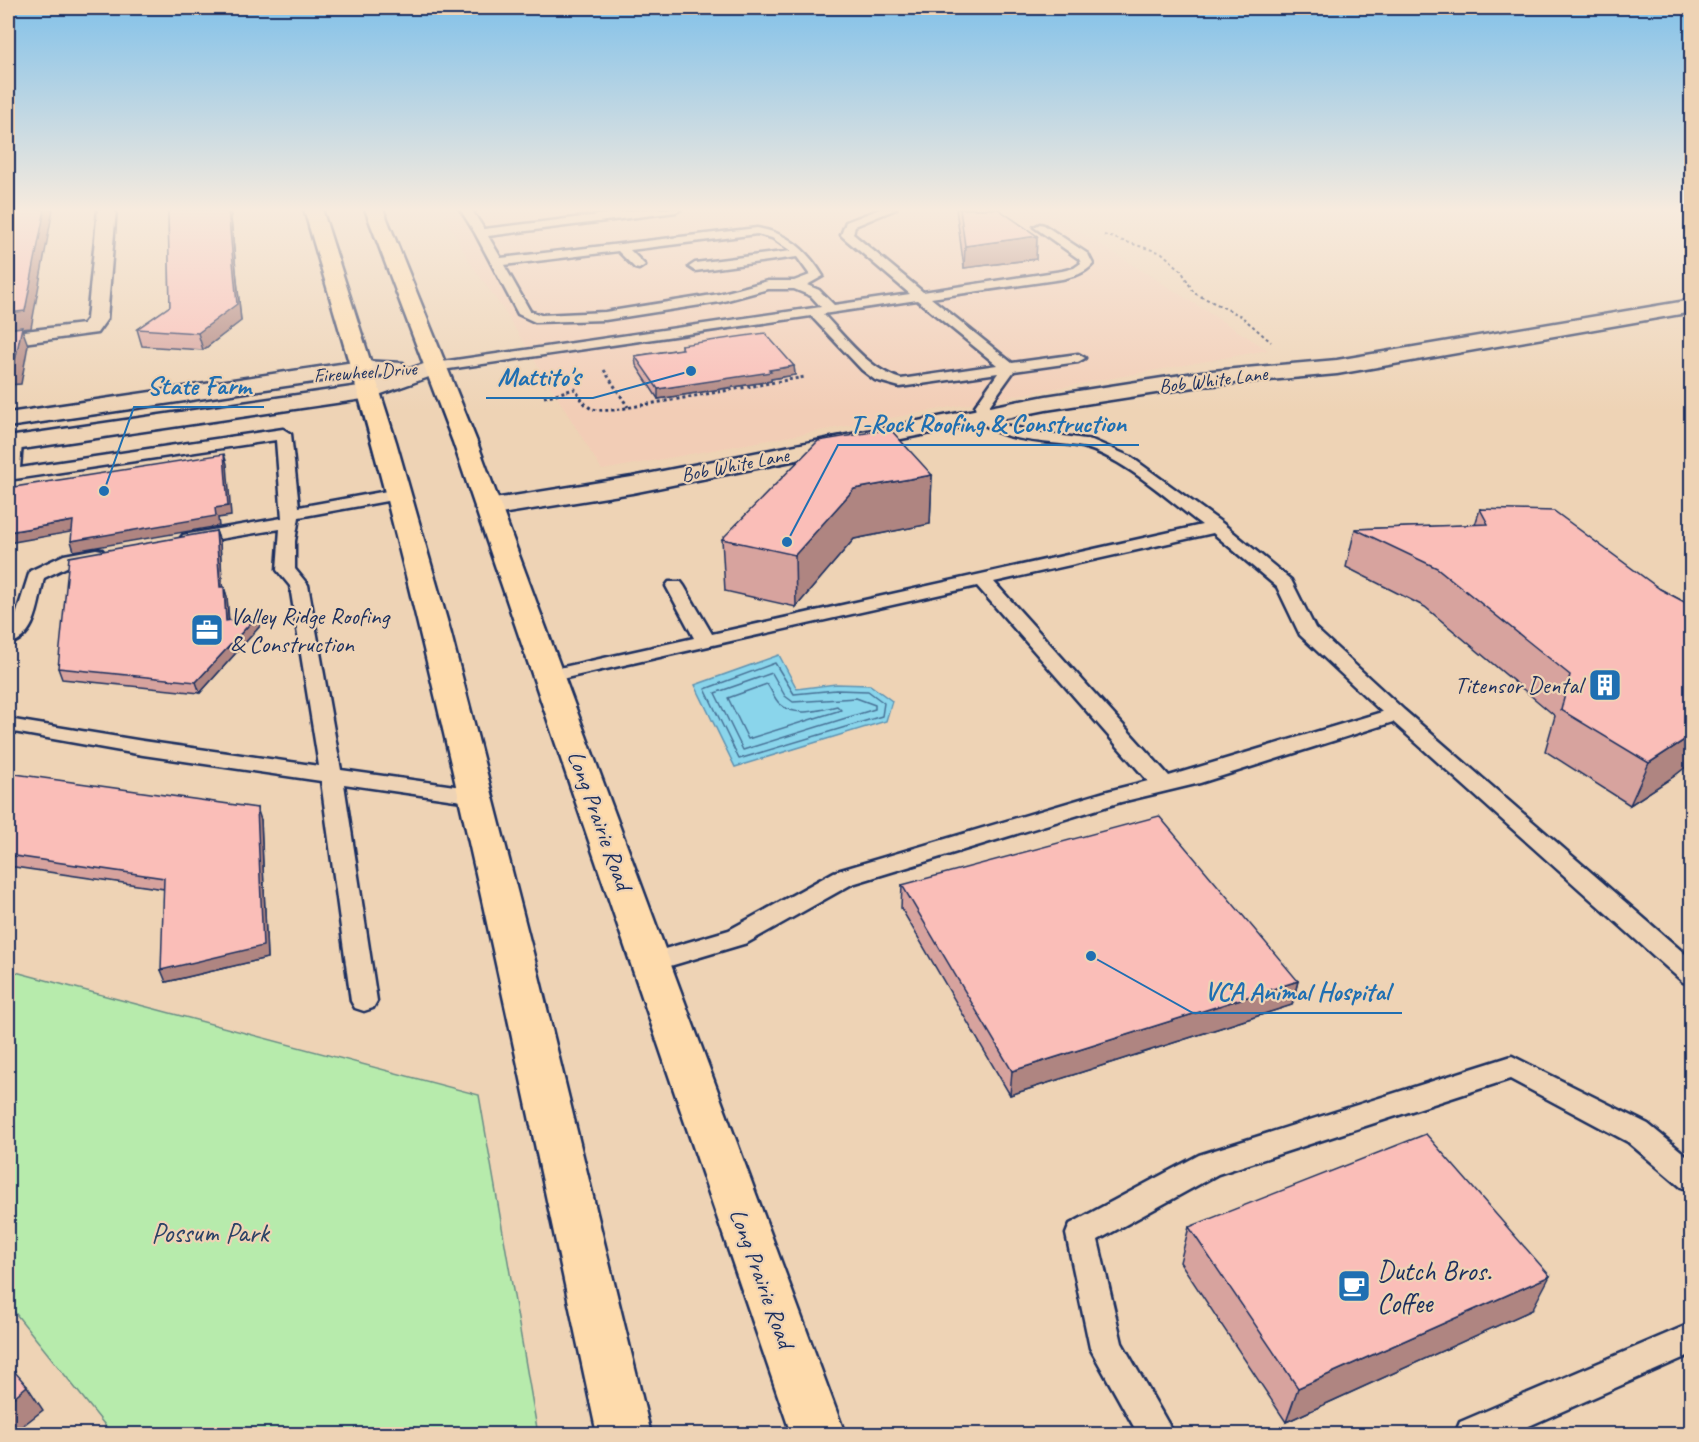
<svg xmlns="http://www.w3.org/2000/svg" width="1699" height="1442" font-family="Caveat,sans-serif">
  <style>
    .built { fill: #f2cdb6 }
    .green { fill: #b7ebac; stroke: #698d85; stroke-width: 1.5 }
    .water { fill: #8ad5eb; stroke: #5e93b3; stroke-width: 1.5 }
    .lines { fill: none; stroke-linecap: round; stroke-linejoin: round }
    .shore { stroke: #477196; stroke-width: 1.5 }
    .service-casing { stroke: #1b2f5e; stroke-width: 5 }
    .minor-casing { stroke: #1b2f5e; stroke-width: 5 }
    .tertiary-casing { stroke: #1b2f5e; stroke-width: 5 }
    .primary-casing { stroke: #1b2f5e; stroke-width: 5 }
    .path-far1 { stroke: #1b2f5e; stroke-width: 2; stroke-dasharray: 3 3; stroke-linecap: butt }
    .path { stroke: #1b2f5e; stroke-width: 3; stroke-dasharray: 3 3; stroke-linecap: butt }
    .service { fill: #eed3b5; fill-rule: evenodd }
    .minor { fill: #eed3b5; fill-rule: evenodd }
    .tertiary { fill: #eed3b5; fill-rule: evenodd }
    .primary { fill: #fedbac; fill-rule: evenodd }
    .wall { fill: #d7a39e; stroke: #1b2f5e; stroke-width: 1.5 }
    .shaded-wall { fill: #af8581; stroke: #1b2f5e; stroke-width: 1.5 }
    .building { fill: #fabeb8; stroke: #1b2f5e; stroke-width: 1.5 }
    .labels { text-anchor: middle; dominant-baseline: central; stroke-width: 4.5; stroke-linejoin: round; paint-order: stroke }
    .far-street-label { font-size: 20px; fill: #1b2f5e; stroke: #eed3b5 }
    .poi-label { font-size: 24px; fill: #1b2f5e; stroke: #eed3b5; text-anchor: start }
    .street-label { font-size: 24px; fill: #1b2f5e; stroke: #eed3b5 }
    .near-park-label { font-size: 28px; fill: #2b4266; stroke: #eed3b5 }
    .near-poi-label { font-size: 28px; fill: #1b2f5e; stroke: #eed3b5; text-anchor: start }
    .leader { fill: none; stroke: #1f6fb2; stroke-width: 2 }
    .callout-dot { fill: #1f6fb2; stroke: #eed3b5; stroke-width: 2 }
    .callout-label { font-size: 26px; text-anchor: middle; font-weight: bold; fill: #1f6fb2; stroke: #eed3b5; stroke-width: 4.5; stroke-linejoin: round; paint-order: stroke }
  </style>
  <rect width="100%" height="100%" fill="#eed3b5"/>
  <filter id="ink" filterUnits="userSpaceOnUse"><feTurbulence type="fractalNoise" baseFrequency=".0167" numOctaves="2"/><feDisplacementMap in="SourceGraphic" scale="12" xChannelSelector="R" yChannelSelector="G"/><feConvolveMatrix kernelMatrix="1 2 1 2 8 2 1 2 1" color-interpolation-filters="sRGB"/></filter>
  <g filter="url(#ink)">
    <polygon class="built" points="441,209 1044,209 1268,350 602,470 503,309 469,261"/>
    <polygon class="green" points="8,970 479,1095 538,1434 112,1434 8,1304"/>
    <polygon class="water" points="779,655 797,689 836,684 870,685 892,701 886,721 735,767 695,685"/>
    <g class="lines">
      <g class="shore">
        <polygon points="775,663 794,694 836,690 868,691 884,703 882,716 739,759 705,689"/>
        <polygon points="772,673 785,696 793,702 856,698 875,705 875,709 743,750 715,693"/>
        <path d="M767,684C772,690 774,699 780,704C795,718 820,710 837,706L841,710L748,739L728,698Z"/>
      </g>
      <g class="service-casing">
        <g id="service">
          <path d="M460,209H471L484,229L648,209H681L676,212L488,236L501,258L757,228C788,233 807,250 823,276L807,285L819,290L834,305L910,294L843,237L841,235L846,222L880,209H896L855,226L853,234L923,292L1062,271L1074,268L1081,263L1079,259L1034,227L1040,224L1044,225L1088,254L1093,264C1084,274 1074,276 1062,279L931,298L1012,363L1078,354L1085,358L1078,362L1014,371L989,406L990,414L1004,425L1042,433L1092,440L1131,457L1222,523L1291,580L1315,628L1404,710L1692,960V984L1683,982L1393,722L1200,783L1121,802L852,884L747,943L650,972L641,970L637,963L641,956L729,930L834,872L1108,791L1148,781L977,586L548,682L541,680L538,676L541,672L694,638L666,586L669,582H681L684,586L712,634L1202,525C1167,499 1125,459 1083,447C1054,440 978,445 975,406L998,373L900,387L875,380L862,370L811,316L435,371L430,370L428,367L430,364L435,363L821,307L811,296L794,289H768L720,302L605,320L535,322L518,314L475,233ZM757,234L772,238L791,251L695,263L689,267L695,271L797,257L810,275L794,281H768L719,294L605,312L541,315L530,311L504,265L618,251L635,268L639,269L645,265L630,250ZM917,300L997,365L901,379C868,369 846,338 823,314ZM1213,533L1277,587L1300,635L1382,712L1169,776L994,582Z"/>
          <polygon points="283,429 291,434 299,507 398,489 406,494 398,499 299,517 295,541 295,569 308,585 341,770 476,789 484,791 487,796 484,801 476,803 344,784 377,1001 373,1008 364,1011 355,1008 351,1001 321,781 143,755 8,731 8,719 143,741 319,766 290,586 277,570 280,529 189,544 183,543 180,539 183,535 189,534 282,518 276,440 8,480 8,441 14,438 22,443 20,468"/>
          <path d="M96,549L102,550L105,554L102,558L75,563L44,578C38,602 37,638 8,644V629L13,625L30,571L64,555Z"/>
          <polygon points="1512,1056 1648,1124 1692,1160 1692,1191 1681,1187 1628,1142 1510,1079 1218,1174 1098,1240 1122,1343 1174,1434 1138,1434 1090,1348 1066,1234 1070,1224 1199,1155"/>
          <polygon points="1692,1323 1692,1354 1511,1434 1455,1434 1460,1422"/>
        </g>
      </g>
      <g class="minor-casing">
        <g id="minor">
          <polygon points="98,209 116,209 107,319 97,333 8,345 8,333 83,324 87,319"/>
          <polygon points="1692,300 1692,312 1337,374 1201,386 1046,410 632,493 488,516 479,514 475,508 479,502 488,500 632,477 1046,396 1201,372 1337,360"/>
        </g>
      </g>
      <g class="tertiary-casing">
        <polygon id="tertiary" points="435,360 443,362 446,367 443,372 370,398 8,451 8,437 366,385 393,375 361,375 8,427 8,413 361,361 403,363 406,368 404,371"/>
      </g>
      <g class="primary-casing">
        <g id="primary">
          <path d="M304,209H322L396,442L451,634L539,976L651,1434H597C531,1129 469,822 392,520C366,415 334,312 304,209Z"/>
          <polygon points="365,209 383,209 477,442 845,1434 791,1434 453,442"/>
        </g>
      </g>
      <polyline class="path-far1" points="1104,235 1162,253 1181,270 1194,293 1241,316 1271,342"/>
      <g class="path">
        <polyline points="604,370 628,407"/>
        <path d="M544,397L575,389C588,410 589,411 614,410L805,377"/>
      </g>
      <use href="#service" class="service"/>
      <use href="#minor" class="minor"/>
      <use href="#tertiary" class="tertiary"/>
      <use href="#primary" class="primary"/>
    </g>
    <g class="wall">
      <polygon points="168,209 230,209 241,321 203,350 142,346 137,329 170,306"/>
      <polygon points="956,209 998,209 1037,236 1036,259 964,268"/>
      <polygon points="681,345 794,366 795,375 771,379 771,381 658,399 636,365 635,356 681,349"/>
      <polygon points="932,475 930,524 854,539 796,607 725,591 722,539"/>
      <polygon points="1480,509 1660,589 1692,606 1692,762 1673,777 1630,805 1545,751 1555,716 1425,607 1346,567 1355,529 1475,525"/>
      <polygon points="216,531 220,542 222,587 224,587 227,597 229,621 257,616 260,626 200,693 62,679 58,668"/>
      <polygon points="8,773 261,820 267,958 166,982 164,889 8,866"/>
      <polygon points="902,885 1298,981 1292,1005 1010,1095 901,908"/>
      <polygon points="1189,1227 1532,1310 1286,1422 1180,1262"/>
    </g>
    <g class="shaded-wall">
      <polygon points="45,209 53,209 31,328 22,329 28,345 21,384 8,385 8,313"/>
      <polygon points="228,209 230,209 241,321 203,350 198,333"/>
      <polygon points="1037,236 1036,259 964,268 965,246"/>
      <polygon points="794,366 795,375 771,379 771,381 658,399 658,389"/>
      <polygon points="224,454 227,464 231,516 218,518 219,526 74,551 71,541 215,508"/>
      <polygon points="932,475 930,524 854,539 796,607 795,555 854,489"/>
      <polygon points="73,521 76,531 8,543 8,532"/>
      <polygon points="216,531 220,542 223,598 220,587"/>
      <polygon points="224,587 227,597 229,632 226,621"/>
      <polygon points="257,616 260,626 200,693 196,682"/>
      <polygon points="1692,735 1692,762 1673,777 1630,805 1649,763"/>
      <polygon points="257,808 261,820 267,958 166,982 161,970"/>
      <polygon points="1298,981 1292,1005 1010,1095 1012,1071"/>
      <polygon points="1550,1276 1532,1310 1286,1422 1298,1388"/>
      <polygon points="27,1386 43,1410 12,1434 8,1434 8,1402"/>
    </g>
    <g class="building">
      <polygon points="8,209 45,209 25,311 8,313"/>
      <polygon points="168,209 228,209 237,304 198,333 137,329 170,306"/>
      <polygon points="960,209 998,209 1037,236 965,246"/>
      <polygon points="22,327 14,366 8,367 8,329"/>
      <polygon points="765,333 794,366 769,370 771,372 658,389 635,356 683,349 681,345"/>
      <polygon points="890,429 932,475 854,489 795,555 722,539 818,441"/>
      <polygon points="224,454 228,506 215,508 216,516 71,541 73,521 8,532 8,488"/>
      <polygon points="1480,509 1554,511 1660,589 1692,606 1692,735 1649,763 1561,710 1570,675 1437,568 1355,529 1488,524"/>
      <polygon points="216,531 220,587 224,587 226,621 257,616 196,682 58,668 69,557"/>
      <polygon points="8,773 257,808 263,946 161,970 164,878 8,855"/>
      <polygon points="1159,816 1298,981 1012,1071 902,885"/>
      <polygon points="1426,1134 1550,1276 1298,1388 1189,1227"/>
      <polygon points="8,1364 27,1386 8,1402"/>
    </g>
  </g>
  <linearGradient id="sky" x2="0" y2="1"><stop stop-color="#82c1e9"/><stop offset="0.51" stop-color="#f7ebde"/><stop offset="1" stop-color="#f7ebde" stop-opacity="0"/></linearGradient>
  <rect width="1699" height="411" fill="url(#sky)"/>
  <defs>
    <g id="office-square" transform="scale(1.725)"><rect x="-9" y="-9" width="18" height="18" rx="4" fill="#1f6fb2" stroke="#eed3b5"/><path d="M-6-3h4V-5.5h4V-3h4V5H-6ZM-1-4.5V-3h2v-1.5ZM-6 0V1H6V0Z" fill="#fff"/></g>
    <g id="building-square" transform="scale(1.725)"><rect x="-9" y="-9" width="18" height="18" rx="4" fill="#1f6fb2" stroke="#eed3b5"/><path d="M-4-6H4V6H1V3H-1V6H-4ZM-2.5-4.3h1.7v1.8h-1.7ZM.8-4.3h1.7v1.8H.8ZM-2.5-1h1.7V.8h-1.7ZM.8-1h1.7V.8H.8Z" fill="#fff"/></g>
    <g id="cafe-square" transform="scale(1.725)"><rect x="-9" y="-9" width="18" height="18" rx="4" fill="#1f6fb2" stroke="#eed3b5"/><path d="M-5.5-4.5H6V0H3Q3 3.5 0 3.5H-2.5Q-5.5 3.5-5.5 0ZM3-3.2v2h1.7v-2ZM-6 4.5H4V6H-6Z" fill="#fff"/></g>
  </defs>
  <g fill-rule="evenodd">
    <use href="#office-square" x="207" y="630"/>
    <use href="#building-square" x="1605" y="685"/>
    <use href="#cafe-square" x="1354" y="1286"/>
  </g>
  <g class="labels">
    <g class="far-street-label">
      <text transform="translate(365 372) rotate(-4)">Firewheel Drive</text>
      <text transform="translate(1213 380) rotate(-7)">Bob White Lane</text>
      <text transform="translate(735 465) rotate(-11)">Bob White Lane</text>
    </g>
    <g class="poi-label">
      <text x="230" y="616">Valley Ridge Roofing<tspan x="230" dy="28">&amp; Construction</tspan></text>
      <text x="1582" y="685" text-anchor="end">Titensor Dental</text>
    </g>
    <g class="street-label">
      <text transform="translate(600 820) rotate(70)">Long Prairie Road</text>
      <text transform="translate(762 1278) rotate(70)">Long Prairie Road</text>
    </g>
    <g class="near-park-label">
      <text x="210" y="1232">Possum Park</text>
    </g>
    <g class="near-poi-label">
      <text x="1377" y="1270">Dutch Bros.<tspan x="1377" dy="32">Coffee</tspan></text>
    </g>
  </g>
  <path class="leader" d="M691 371L593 398H486M104 491L134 407H264M787 542L838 445H1139M1091 956L1193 1013H1402"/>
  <g class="callout-dot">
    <circle cx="691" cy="371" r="6"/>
    <circle cx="104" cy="491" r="6"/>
    <circle cx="787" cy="542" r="6"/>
    <circle cx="1091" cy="956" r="6"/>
  </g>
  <g class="callout-label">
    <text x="539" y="385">Mattito's</text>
    <text x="199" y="394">State Farm</text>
    <text x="988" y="432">T-Rock Roofing &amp; Construction</text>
    <text x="1297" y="1000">VCA Animal Hospital</text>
  </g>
  <rect width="1699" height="1442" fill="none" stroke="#eed3b5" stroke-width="30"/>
  <rect x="15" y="15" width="1669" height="1412" fill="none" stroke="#1b2f5e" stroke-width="2" filter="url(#ink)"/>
</svg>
